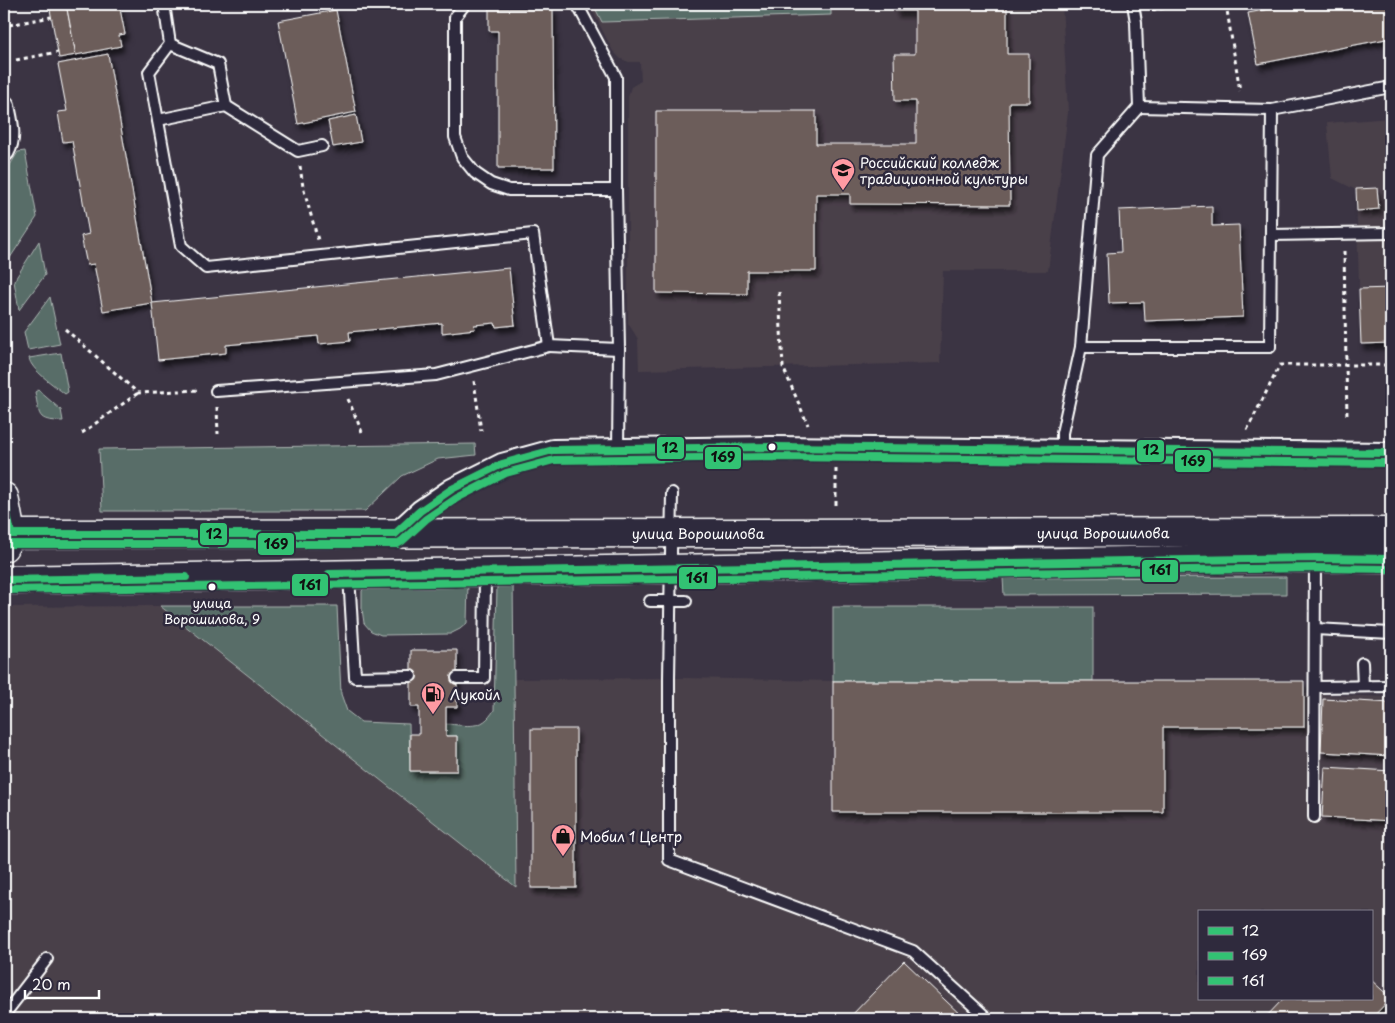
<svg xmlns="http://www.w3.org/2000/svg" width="1395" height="1023" font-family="'Playpen Sans',sans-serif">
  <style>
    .built { fill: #4a404a; fill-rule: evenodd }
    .green { fill: #586d67; stroke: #acb6b3 }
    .building { fill: #6c5d5a; stroke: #fff; filter: url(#shadow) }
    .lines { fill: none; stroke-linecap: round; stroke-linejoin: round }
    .lane-casing { stroke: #fff; stroke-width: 14 }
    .street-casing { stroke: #fff; stroke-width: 24 }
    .secondary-casing { stroke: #fff; stroke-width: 31 }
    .path { stroke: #fff; stroke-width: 3; stroke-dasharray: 4 4; stroke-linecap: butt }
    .lane { stroke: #2f2a3d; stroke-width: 10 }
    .street { stroke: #2f2a3d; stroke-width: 20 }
    .secondary { stroke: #2f2a3d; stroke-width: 28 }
    .bus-1-casing { stroke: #2f2a3d; stroke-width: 11 }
    .bus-2-casing { stroke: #2f2a3d; stroke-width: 11 }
    .bus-3-casing { stroke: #2f2a3d; stroke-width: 11 }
    .bus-1 { stroke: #32c273; stroke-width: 8 }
    .bus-2 { stroke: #32c273; stroke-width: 8 }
    .bus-3 { stroke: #32c273; stroke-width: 8 }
    .bus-dot { fill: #fff; stroke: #2f2a3d; stroke-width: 2 }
    .labels { text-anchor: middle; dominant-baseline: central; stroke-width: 5; stroke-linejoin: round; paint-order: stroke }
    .bus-label { font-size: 13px; fill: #fff; stroke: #2f2a3d }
    .poi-label { font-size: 14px; fill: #fff; stroke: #2f2a3d; text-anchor: start }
    .street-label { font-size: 14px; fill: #fff; stroke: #2f2a3d }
    .line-badge { stroke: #2f2a3d; stroke-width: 2 }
    .pale-badge-label { font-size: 14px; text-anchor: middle; font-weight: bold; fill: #111 }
  </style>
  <defs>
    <filter id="shadow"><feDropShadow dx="3" dy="5.5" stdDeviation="2.5" flood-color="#0009"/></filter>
  </defs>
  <rect width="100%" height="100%" fill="#3b3443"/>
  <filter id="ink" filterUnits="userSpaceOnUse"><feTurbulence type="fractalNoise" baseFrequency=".02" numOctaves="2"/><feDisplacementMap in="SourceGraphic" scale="10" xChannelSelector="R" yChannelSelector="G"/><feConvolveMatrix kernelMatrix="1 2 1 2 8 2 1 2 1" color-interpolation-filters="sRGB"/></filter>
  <g filter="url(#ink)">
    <g class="built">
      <polygon points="589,4 1062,4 1068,112 1048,271 943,271 940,363 639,370 638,339 628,323 628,97 631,87 641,81 640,62 629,62 621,59 613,51"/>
      <polygon points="1391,118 1391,343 1361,344 1356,190 1332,178 1327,123"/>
      <path d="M160,606L515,886L513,679L684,678L833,681H1304V694L1391,697V1019H4V607ZM1199,912H1371V999H1199Z"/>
    </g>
    <g class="green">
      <polygon points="593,4 831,4 831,15 602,22"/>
      <polygon points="25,151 37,217 4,267 4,175 18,152"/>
      <polygon points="39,241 45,275 19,310 14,281"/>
      <polygon points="50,297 60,344 28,350 24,332"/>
      <path d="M61,353L68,392L65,394C54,385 31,370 29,358Z"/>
      <path d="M38,390L61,410L63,421C36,421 40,416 35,392Z"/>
      <polygon points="475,444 476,455 438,459 402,476 365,511 102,511 99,449"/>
      <polygon points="1286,577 1286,594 1004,595 1003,578"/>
      <path d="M513,578L516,887L160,606H337L341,694L347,711L361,722L409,724L410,771H457V736H446V724C467,725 482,731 494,710L497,587L499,580Z"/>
      <polygon points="468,582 467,623 460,629 450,634 381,635 371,631 364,623 362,609 362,591 368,583"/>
      <rect x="833" y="607" width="260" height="74"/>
    </g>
    <g class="building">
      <polygon points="49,4 66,4 76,55 59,58"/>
      <polygon points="66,4 119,4 125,34 119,35 121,46 76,55"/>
      <polygon points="895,4 1007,4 1007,54 1029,54 1029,102 1009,102 1010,205 850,204 850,194 816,194 816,271 747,271 747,294 656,293 656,111 816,111 816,144 916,144 916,101 895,101 894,54 915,54 915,11 895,11"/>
      <polygon points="1297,4 1391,4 1391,38 1258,64 1248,13"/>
      <polygon points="489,8 553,8 554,168 498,168 498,31 489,31"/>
      <polygon points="336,10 356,112 298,124 278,21"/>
      <polygon points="108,54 152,303 103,311 94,264 87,265 81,236 89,234 72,141 63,142 59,119 58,112 67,111 58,64"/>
      <polygon points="356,115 361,142 333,147 328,121"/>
      <polygon points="1377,188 1379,209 1357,211 1356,189"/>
      <polygon points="1212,206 1212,226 1239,225 1243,317 1145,321 1144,302 1109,303 1107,253 1121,252 1119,210"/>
      <polygon points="509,268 515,325 496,327 495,323 474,325 475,329 442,333 442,323 349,332 350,341 319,344 318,336 226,345 226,353 158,360 152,303"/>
      <polygon points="1391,288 1391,343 1361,344 1359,289"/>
      <polygon points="411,650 457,650 457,707 446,707 446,736 457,736 457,771 410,771 410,734 419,734 419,707 411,707"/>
      <polygon points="833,681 1304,681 1304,727 1163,727 1163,812 833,812"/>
      <polygon points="1323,699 1391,703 1391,756 1321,752"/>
      <rect x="531" y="729" width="45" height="159"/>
      <polygon points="1325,767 1391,771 1391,821 1322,817"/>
      <polygon points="904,961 965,1019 848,1019"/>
      <polygon points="1371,980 1391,998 1371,1019 1264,1019 1283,999 1371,999"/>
    </g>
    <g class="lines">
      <g class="lane-casing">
        <g id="lane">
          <polyline points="164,4 170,44 149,72 181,246 206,268 533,234 549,346 619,349"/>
          <polyline points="465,4 455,17 455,137 462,157 475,173 491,184 509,190 616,190"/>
          <polyline points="577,4 616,77 616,190 619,349 618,449"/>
          <polyline points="170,44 218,64 226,106"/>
          <polyline points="1139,107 1272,110 1391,87"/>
          <polyline points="158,120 226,106 298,151 322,146"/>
          <polyline points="1271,235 1391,233"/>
          <polyline points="1081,347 1270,347 1272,110"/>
          <polyline points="216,391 436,375 549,346"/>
          <polyline points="1062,450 1062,433 1081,347 1097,155 1139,107 1136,22 1133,4"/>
          <polyline points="672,493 669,678 669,860 913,951 988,1019"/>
          <polyline points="349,575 355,677 411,676"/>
          <polyline points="650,601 686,601"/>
          <polyline points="1315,629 1391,633"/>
          <polyline points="1362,663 1363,686"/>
          <polyline points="457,678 484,678 485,574"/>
          <polyline points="1315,687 1391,686"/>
          <polyline points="1314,817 1315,558"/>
          <polyline points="4,1015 47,959"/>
        </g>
      </g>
      <g class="street-casing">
        <g id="street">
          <path d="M4,106C7,121 12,137 4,151"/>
          <polyline points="395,534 420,511 452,489 502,464 553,450 773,447 1391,453"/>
        </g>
      </g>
      <g class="secondary-casing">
        <g id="secondary">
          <polyline points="4,497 11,534 4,547"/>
          <path id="s1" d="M4,534L1391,532"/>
          <polyline points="4,580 1315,558 1391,559"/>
        </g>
      </g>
      <g class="path">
        <polyline points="1226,4 1240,91"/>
        <polyline points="1152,10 1191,4"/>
        <polyline points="9,25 51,17"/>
        <polyline points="16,60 58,52"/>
        <polyline points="300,166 303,187 318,240"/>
        <polyline points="1344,251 1347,418"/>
        <polyline points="779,292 783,367 808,425"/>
        <polyline points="65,329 138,393 200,390"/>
        <polyline points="474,381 481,431"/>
        <polyline points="348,399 362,432"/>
        <polyline points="217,407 218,434"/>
        <polyline points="1247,430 1280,365 1391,365"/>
        <polyline points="82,433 138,393"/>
        <polyline points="836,469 836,508"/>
      </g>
      <use href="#lane" class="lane"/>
      <use href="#street" class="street"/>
      <use href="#secondary" class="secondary"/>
      <g class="bus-1-casing">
        <g id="bus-1">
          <polyline points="4,497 11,534 395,534 420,511 452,489 502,464 553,450 773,447 1391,453"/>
          <polyline points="329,574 1315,558 1391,559"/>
          <polyline points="4,580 186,577"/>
        </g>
      </g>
      <g class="bus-2-casing">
        <polyline id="bus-2" points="4,541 11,544 397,544 402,541 426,519 457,498 506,473 554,460 773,457 1391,463"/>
      </g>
      <g class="bus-3-casing">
        <polyline id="bus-3" points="4,590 1315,568 1391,569"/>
      </g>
      <use href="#bus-1" class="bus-1"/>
      <use href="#bus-2" class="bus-2"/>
      <use href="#bus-3" class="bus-3"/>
    </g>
  </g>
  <defs>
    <g id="university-pin" transform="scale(1.25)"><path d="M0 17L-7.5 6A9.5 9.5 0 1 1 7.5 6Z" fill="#ff9aa2" stroke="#2f2a3d"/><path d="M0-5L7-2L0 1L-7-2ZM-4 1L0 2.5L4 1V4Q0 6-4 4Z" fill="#111"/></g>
    <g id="fuel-pin" transform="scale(1.25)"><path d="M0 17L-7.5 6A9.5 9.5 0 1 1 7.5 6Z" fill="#ff9aa2" stroke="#2f2a3d"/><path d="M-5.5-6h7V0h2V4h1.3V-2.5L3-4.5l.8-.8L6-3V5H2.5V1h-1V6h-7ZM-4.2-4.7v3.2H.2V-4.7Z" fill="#111"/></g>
    <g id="shop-pin" transform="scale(1.25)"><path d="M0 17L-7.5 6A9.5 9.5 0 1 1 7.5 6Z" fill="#ff9aa2" stroke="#2f2a3d"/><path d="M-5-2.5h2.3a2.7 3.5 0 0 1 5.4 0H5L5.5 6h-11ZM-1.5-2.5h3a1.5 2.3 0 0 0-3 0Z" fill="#111"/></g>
  </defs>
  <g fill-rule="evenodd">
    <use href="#university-pin" x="843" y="170"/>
    <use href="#fuel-pin" x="433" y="694"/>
    <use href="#shop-pin" x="563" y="836"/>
  </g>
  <g class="bus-dot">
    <circle cx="772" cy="447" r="4.5"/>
    <circle cx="212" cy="587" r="4.5"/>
  </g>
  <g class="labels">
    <g class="bus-label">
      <text x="212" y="602">улица<tspan x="212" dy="16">Ворошилова, 9</tspan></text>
    </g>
    <g class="poi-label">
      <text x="860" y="162">Российский колледж<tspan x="860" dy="16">традиционной культуры</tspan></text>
      <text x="450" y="694">Лукойл</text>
      <text x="580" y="836">Мобил 1 Центр</text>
    </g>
    <g class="street-label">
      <text stroke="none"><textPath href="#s1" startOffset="1099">улица Ворошилова</textPath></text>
      <text stroke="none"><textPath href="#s1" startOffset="694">улица Ворошилова</textPath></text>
    </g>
  </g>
  <g class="line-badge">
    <rect x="656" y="436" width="29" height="24" rx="5" fill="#32c273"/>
    <rect x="1136" y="439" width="29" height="24" rx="5" fill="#32c273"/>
    <rect x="704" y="446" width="38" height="24" rx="5" fill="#32c273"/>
    <rect x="1174" y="449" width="38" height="24" rx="5" fill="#32c273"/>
    <rect x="199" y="522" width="29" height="24" rx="5" fill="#32c273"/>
    <rect x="257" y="532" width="38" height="24" rx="5" fill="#32c273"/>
    <rect x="1141" y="559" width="38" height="24" rx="5" fill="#32c273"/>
    <rect x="678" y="566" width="39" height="24" rx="5" fill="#32c273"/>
    <rect x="291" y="573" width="38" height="24" rx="5" fill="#32c273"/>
  </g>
  <g class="pale-badge-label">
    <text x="670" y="453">12</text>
    <text x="1151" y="455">12</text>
    <text x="723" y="462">169</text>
    <text x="1193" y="466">169</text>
    <text x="214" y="539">12</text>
    <text x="276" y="549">169</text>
    <text x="1160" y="575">161</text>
    <text x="697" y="583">161</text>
    <text x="310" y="590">161</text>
  </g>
  <rect width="1395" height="1023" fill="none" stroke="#2f2a3d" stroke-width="20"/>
  <rect x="10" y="10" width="1375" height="1003" fill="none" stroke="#fff" stroke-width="2" filter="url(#ink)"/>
  <rect x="1198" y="910" width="175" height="90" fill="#2f2a3d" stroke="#827f8b"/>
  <rect x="1208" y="927" width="25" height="8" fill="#32c273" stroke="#827f8b"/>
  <text x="1242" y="936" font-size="15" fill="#ffffff">12</text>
  <rect x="1208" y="952" width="25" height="8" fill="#32c273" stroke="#827f8b"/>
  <text x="1242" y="960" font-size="15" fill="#ffffff">169</text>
  <rect x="1208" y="977" width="25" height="8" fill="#32c273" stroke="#827f8b"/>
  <text x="1242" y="986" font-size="15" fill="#ffffff">161</text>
  <path d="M25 990v8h74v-8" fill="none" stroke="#ffffff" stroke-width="2.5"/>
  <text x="32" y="990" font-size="15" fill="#ffffff" stroke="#2f2a3d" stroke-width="4" paint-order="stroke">20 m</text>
</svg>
